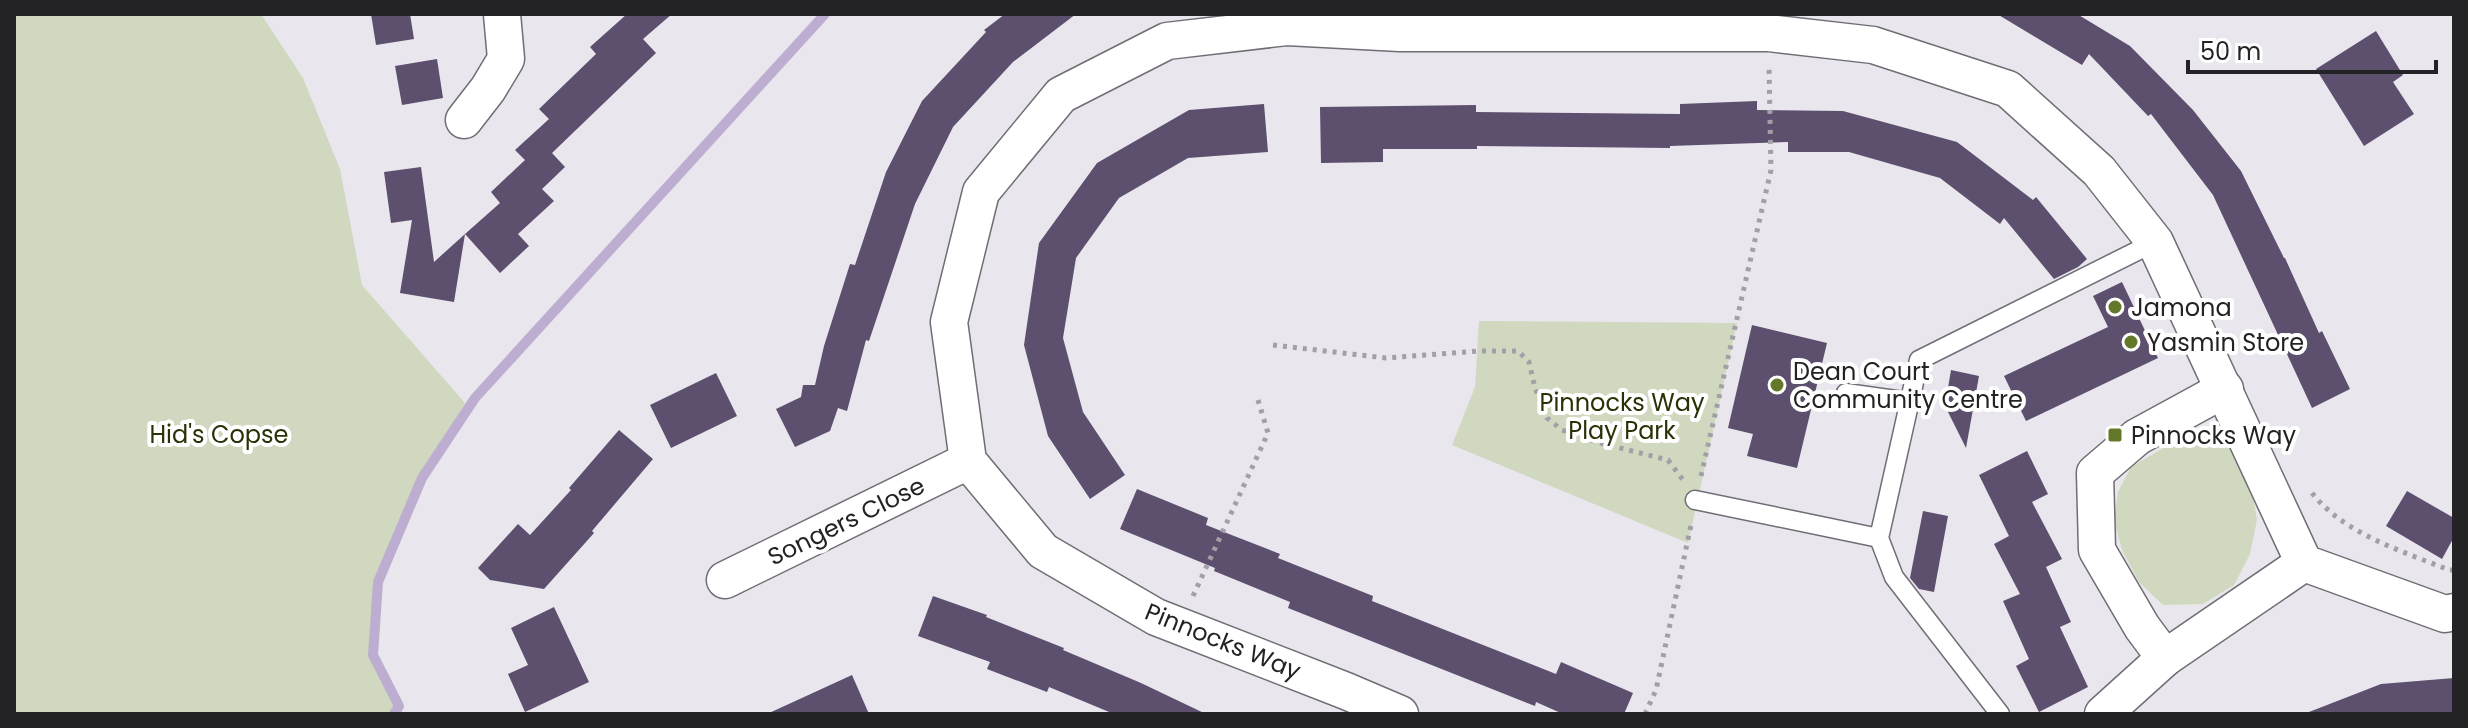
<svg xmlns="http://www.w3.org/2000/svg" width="2468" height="728" font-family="Poppins,sans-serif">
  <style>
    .green { fill: #d0d9bf }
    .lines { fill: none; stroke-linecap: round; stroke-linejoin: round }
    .stream { stroke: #bdaed1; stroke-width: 10 }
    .building { fill: #5d4f6e }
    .service-casing { stroke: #706d74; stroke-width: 21 }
    .minor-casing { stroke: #706d74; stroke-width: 39 }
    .path { stroke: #a2a0a6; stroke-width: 5; stroke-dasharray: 4 6; stroke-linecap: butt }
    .service { stroke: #fff; stroke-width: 18 }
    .minor { stroke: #fff; stroke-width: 36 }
    .poi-dot { fill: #637828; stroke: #fff; stroke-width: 3 }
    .labels { text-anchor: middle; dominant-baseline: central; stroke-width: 8; stroke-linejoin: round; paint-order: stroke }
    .poi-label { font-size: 24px; fill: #232224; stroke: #fff; text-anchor: start }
    .park-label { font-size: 24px; fill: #283206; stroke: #fff }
    .street-label { font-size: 24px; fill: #232224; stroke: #fff }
  </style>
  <rect width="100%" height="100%" fill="#e9e6ee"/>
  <g class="green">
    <polygon points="14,14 261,14 303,78 340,169 362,285 465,403 422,478 378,582 373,655 399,706 398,714 14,714"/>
    <polygon points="1479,321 1737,323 1688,543 1452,445 1475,387"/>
    <polygon points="2215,433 2235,449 2251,485 2257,520 2250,554 2234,585 2203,604 2163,605 2139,582 2122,550 2114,521 2118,492 2131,467 2184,436"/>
  </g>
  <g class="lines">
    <polyline class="stream" points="394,714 399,706 373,655 378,582 422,478 475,398 825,14"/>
  </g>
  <g class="building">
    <polygon points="371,14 410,14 414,39 376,45"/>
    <polygon points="627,14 672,14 643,39 656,53 552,153 565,167 542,189 554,201 518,234 529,246 500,273 465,234 500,203 491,192 525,160 515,150 549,119 539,109 596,54 590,47"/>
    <polygon points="1005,14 1076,14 1013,62 953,127 915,204 869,341 866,340 847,411 838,408 830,431 795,447 776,409 801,397 803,385 815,385 824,346 850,264 855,265 886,172 922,101 986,32 984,30"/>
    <polygon points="1997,14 2077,14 2130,46 2193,110 2241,171 2284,258 2285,258 2319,333 2322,331 2350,389 2312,408 2213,195 2151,114 2148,116 2089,54 2082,65"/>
    <polygon points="2376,31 2403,75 2393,82 2414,114 2364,146 2316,69"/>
    <polygon points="437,59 443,98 402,105 395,66"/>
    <polygon points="1757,101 1757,110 1843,111 1957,142 2033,200 2036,197 2087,259 2078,267 2054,279 2004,218 2000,224 1940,178 1849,152 1788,152 1788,142 1670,146 1670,148 1477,146 1477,149 1383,149 1383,162 1321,163 1320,107 1476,105 1476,112 1680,114 1680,104"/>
    <polygon points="1264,104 1268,152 1188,158 1119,198 1076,258 1063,338 1083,412 1125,475 1090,499 1048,436 1024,345 1039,243 1097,163 1189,110"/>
    <polygon points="421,167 434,262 465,234 454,302 400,293 412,220 391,223 384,172"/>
    <polygon points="2122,282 2158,358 2026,421 2004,376 2108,327 2093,296"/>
    <polygon points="1752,325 1827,343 1797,468 1747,456 1753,434 1728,428"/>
    <polygon points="1951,370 1979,376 1966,448 1945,406"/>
    <polygon points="716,373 737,416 671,448 650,405"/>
    <polygon points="619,430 653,459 592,531 594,533 544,589 490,580 478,568 518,524 530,535 571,490 569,488"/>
    <polygon points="2027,451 2048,494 2032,502 2062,559 2046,567 2071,622 2060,627 2088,687 2039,712 2016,666 2029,659 2003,601 2020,594 1994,544 2009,536 1979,475"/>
    <polygon points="1137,489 1208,518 1206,525 1280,554 1278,558 1373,596 1372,601 1556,674 1561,662 1633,693 1624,714 1563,714 1536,702 1535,706 1288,608 1290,602 1214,571 1215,568 1120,529"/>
    <polygon points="2407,491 2454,518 2454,537 2442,559 2386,526"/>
    <polygon points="1923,511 1948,516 1934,592 1919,589 1910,578"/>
    <polygon points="933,596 987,615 986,617 1064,648 1063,650 1141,683 1206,714 1114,714 1049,687 1047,692 987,669 990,662 918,636"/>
    <polygon points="554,607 589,682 525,712 508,674 528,665 511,628"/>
    <polygon points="852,675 869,714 767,714"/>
    <polygon points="2454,678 2454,714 2309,714 2309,712 2381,684"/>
  </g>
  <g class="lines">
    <g class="service-casing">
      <g id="service">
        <polyline points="1846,393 1910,402"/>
        <polyline points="1695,500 1879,538"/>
        <polyline points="2000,714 1894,577 1879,538 1919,360 2155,242"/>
      </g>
    </g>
    <g class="minor-casing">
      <g id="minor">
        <polyline points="464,120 488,89 506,59 502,14"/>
        <polyline points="725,580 968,461"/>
        <polyline points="2165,658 2142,627 2097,550 2095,473 2137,437 2225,389"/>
        <polyline points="1400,714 1346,691 1156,617 1043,551 968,461 949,322 981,192 1061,95 1167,41 1287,27 1400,33 1769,33 1873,45 2008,89 2099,171 2155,242 2304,563 2445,614 2454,612"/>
        <polyline points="2103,714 2165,658 2304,563"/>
      </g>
    </g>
    <g class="path">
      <polyline points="1273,345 1386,358 1478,351 1518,351 1529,362 1535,388 1547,418 1562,430 1600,443 1668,460 1683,480"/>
      <polyline points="1701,476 1771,170 1769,66"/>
      <path d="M2312,493C2344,534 2402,551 2449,570H2454"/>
      <polyline points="1193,596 1268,433 1258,400"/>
      <polyline points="1645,714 1656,690 1691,525"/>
    </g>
    <use href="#service" class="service"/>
    <use href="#minor" class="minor"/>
  </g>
  <g class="poi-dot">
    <circle cx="2115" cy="307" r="8"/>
    <circle cx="2131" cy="342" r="8"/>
    <circle cx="1777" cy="385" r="8"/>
    <rect x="2107" y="427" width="16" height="16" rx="4"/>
  </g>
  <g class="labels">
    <g class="poi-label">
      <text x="2131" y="307">Jamona</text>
      <text x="2147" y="342">Yasmin Store</text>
      <text x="1793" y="371">Dean Court<tspan x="1793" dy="28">Community Centre</tspan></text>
      <text x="2131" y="435">Pinnocks Way</text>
    </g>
    <g class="park-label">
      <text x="1622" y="402">Pinnocks Way<tspan x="1622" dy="28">Play Park</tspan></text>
      <text x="219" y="434">Hid's Copse</text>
    </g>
    <g class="street-label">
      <text transform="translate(846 521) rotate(-26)">Songers Close</text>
      <text transform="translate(1223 641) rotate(22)">Pinnocks Way</text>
    </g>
  </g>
  <rect width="2468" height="728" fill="none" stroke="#232224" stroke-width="32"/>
  <path d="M2188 60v12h248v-12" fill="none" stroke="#232224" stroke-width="4"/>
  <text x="2200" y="60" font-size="24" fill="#232224" stroke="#ffffff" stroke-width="6" paint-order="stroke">50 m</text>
</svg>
